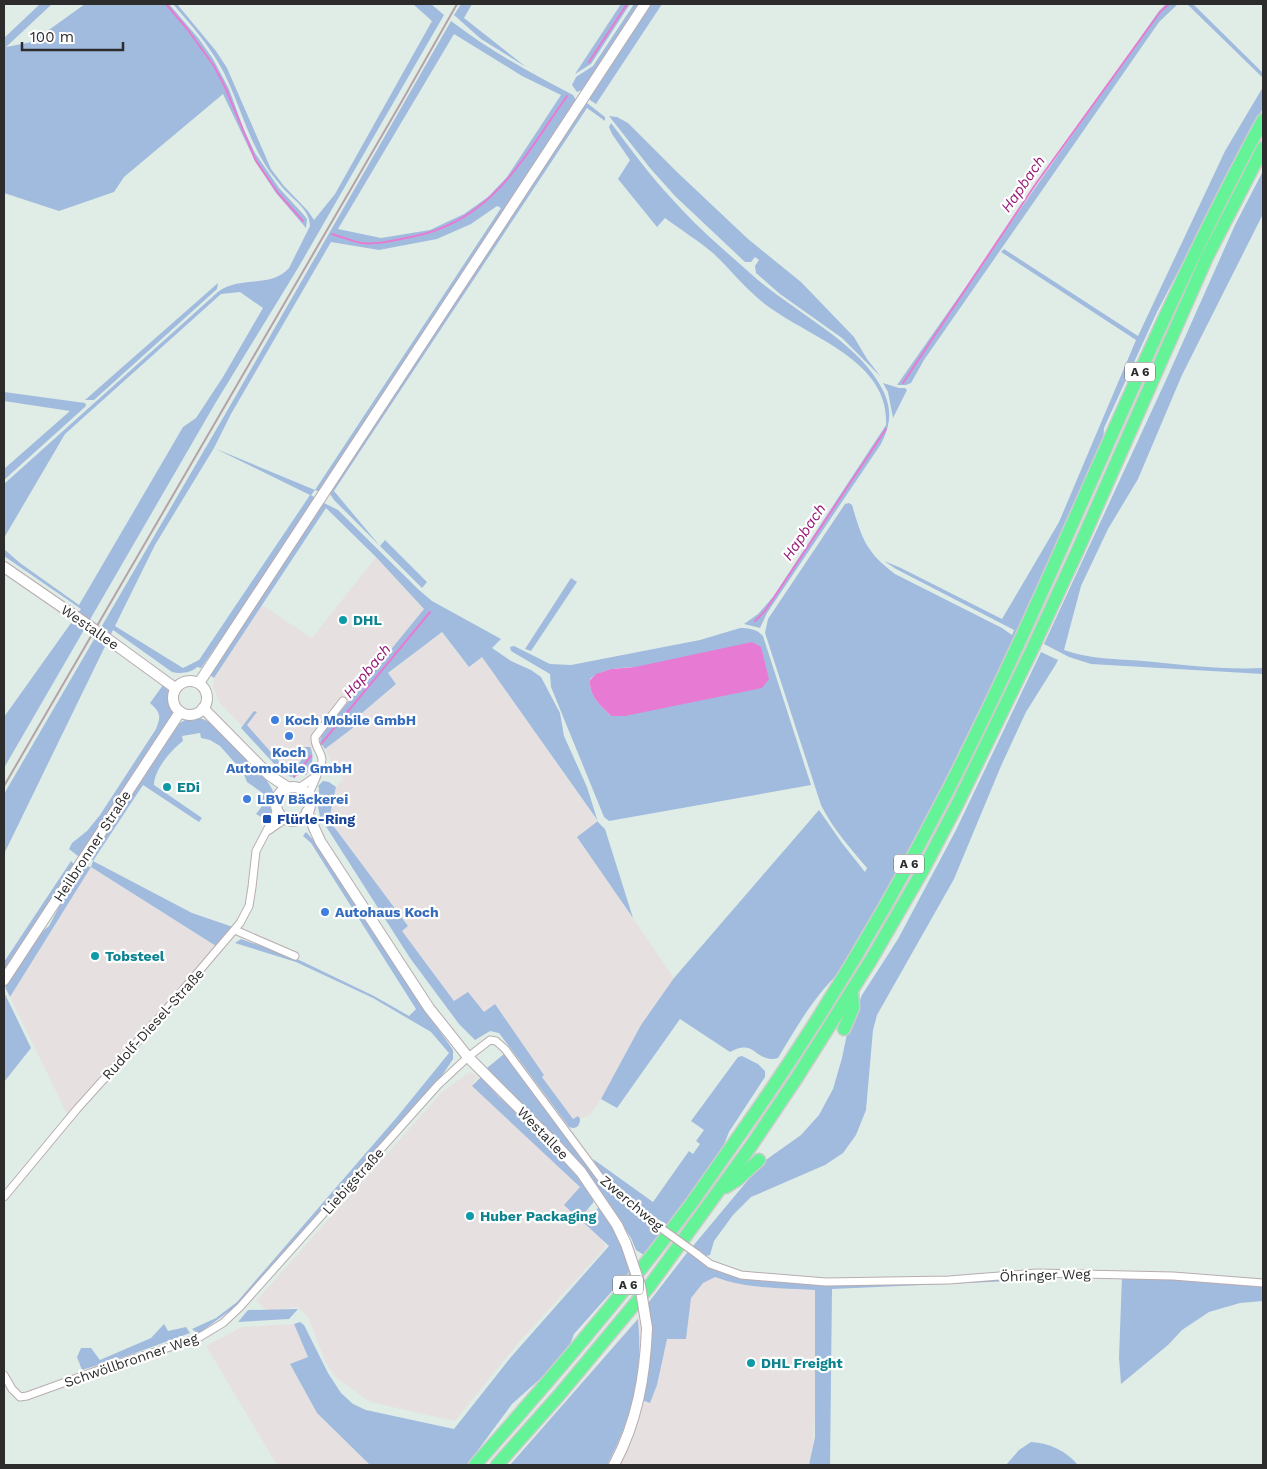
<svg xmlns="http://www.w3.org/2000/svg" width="1267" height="1469" font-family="'Work Sans',sans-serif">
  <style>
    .industrial { fill: #e6e1e0 }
    .green { fill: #a1bbdf; fill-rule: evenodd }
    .water { fill: #e77bd3 }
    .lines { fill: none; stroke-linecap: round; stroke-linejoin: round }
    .stream { stroke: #e77bd3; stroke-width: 2 }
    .minor-casing { stroke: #b8acaf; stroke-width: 9 }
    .secondary-casing { stroke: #b8acaf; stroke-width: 12 }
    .motorway-casing { stroke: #ccc; stroke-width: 15 }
    .minor { stroke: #fff; stroke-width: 7 }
    .secondary { stroke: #fff; stroke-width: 10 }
    .motorway { stroke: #65f397; stroke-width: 12 }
    .rail { stroke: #b5a3a7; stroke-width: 2 }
    .minor-bridge-casing { stroke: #b8acaf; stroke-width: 9; stroke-linecap: butt }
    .secondary-bridge-casing { stroke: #b8acaf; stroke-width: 12; stroke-linecap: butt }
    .minor-bridge { stroke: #fff; stroke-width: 7 }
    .secondary-bridge { stroke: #fff; stroke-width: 10 }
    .culture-dot { fill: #0f9aa8; stroke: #fff; stroke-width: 2 }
    .shop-dot { fill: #3f7fe0; stroke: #fff; stroke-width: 2 }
    .transit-dot { fill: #1a4fb4; stroke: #fff; stroke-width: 2 }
    .labels { text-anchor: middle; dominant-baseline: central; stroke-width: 4.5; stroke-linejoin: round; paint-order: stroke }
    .shield { fill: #fff; stroke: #6b6b6b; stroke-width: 1 }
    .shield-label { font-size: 12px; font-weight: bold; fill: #2c2c2c }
    .culture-label { font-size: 14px; font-weight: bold; fill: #0d838f; stroke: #fff; text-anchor: start }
    .street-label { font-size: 14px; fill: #2c2c2c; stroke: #fff }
    .shop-label { font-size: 14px; font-weight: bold; fill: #366cbe; stroke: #fff; text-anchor: start }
    .transit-label { font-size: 14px; font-weight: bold; fill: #164399; stroke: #fff; text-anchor: start }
    .water-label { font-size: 15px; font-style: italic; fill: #961775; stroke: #fff }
  </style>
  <rect width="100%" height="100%" fill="#e0ede6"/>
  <g class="industrial">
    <polygon points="376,557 424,609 291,777 219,702 213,687 214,678 262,605 312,638"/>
    <polygon points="441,632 469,667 482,656 598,822 577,837 674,978 641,1025 601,1099 590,1115 580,1119 578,1116 573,1120 542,1077 544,1075 495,1004 484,1012 454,1001 401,931 408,926 329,820 336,787 343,779 333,766 325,749 358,724 355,719 396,684 388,674"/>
    <polygon points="91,867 216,946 68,1116 10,997"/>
    <polygon points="470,1072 479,1077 473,1083 581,1184 595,1226 606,1247 520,1341 455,1421 370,1402 335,1377 325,1361 308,1317 298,1307 268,1311 256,1301 443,1091"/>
    <polygon points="708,1269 821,1289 813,1447 810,1465 510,1465 656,1297"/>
    <polygon points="294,1324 308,1357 290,1364 317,1413 370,1465 277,1465 206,1346 242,1327"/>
  </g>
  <g class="green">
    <polygon points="40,4 52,4 6,47 32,42 85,4 169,4 199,39 213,59 229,89 244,130 255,153 279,188 303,214 307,219 306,228 276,193 255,161 223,94 124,177 114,192 59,211 4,193 4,38"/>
    <path d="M173,4H177L216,51L227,68L271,169L284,186L308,211L314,220L335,194L432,21L413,4H431L444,15L298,268L216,402L4,768V717L81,609L4,556V549L20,563L79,605L183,427L196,418L223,377L263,308L240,292L221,294L65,434L4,538V484L219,291C240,276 272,288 289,268L310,226C310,209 292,199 282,187C278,182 274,177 270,172C248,141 240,104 223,71C210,46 191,25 173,4Z"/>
    <polygon points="461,4 472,4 464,18 526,67 481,39 454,15"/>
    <polygon points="621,4 630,4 591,64 575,74"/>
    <polygon points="634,4 641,4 585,89 577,92 572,85 576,77 593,66"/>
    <polygon points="649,4 662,4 596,104 590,100 590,92"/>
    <polygon points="1166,4 1178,4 1159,22 924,360 911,383 906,385 897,385 1159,11"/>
    <polygon points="1187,4 1193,4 1263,73 1263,78"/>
    <path d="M451,21C489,50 530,73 573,95L576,100L573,107L320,492L315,490L311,495L316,498L256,589L201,668L197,667C191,673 180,674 172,672L113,630L4,854V794L227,411ZM454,34L522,76L561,95L507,177L488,197L464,214L430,230L381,238L338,229ZM497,206L501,208L315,490L214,448L231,414L331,242L379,250L437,239L471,224ZM214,448L310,495L199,660L183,668L115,626L155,545Z"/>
    <path d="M1263,87V108L1157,312L1104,428L1103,444L1015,638L925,821L840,972C814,996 796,1028 778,1058C755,1064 756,1037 730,1052L680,1019L617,1108L601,1099L641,1025L674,978L819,810L842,843L865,872L867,868C850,848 833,829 821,805L765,633L768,619L845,504L849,503L852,505C862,539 866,552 895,574L1002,628L1012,635L1014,630L896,569L884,561L901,568L1002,619L1059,522L1136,340L1001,252L1004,249L1138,336L1225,151Z"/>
    <polygon points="587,103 605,117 605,121 587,108 334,491 380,546 385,540 427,582 422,588 334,500 330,494 332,486 583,104"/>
    <polygon points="609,116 617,117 628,123 677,172 748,239 801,282 854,337 867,359 881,377 842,338 780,294 756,273 755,266 759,260 755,257 751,262 745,262 675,196 650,168"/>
    <path d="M611,123C631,149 650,176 673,200C696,226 724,250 750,273C788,308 851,338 877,380C892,403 893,421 881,444L767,613L760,628L744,624L758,614L773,597L886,425C890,357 802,336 760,300C743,286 730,269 714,254C699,241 681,230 665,218L657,227L618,179L630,160L612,134L609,127Z"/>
    <path d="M1263,171V214L1182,375L1138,479L1108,529L1081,586L1064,650C1089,659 1117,659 1144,661C1183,665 1224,670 1263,668V674L1091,664L1069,657L1044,644L1166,380L1235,225Z"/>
    <polygon points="218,283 217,289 94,400 85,400"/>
    <polygon points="883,383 899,388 905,388 907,390 893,418 888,392"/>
    <polygon points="4,392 85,403 86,406 4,480 4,469 70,411 4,401"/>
    <polygon points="324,503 338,510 419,590 432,601 501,639 492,648 511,661 531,670 541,677 560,713 564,736 587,787 598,822 605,829 633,918 577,837 598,821 482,657 469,667 442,632 388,673 396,684 355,719 358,724 325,749 320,742 321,735 424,609 376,557 326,508 214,678 210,675 318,507"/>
    <polygon points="571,578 577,582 531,651 525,649"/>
    <path d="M740,628C749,628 757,629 763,636L811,785L609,821L604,817L551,687L550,674L511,651L510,647L514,646L550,664L571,665L700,640ZM635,667L625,716H611C600,705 589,696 590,679C603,668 619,668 635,667Z"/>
    <polygon points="1041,652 1058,660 1056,664 1026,712 1001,766 954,879 877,1015 873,1030 866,1110 856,1135 843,1153 825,1165 751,1197 733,1215 714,1241 710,1255 706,1256 693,1246 763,1162 801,1135 819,1115 833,1089 842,1058 848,1029 862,995 898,939 956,830"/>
    <path d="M166,681L175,688C171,698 173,704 180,712L83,860L69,849L72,843L87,831L100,815L156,729C161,716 161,713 150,703Z"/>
    <path d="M254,711L257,712L247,725L285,768L291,763L297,766L305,755L300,751L305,747H310C315,756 312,767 306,775L303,774L291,777L278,768L241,728Z"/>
    <path d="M189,718C200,717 206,719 214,726C227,738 272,779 274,795C274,798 272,814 271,818L267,816L265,819L256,814L262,806L258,804L264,794L247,782L243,772L220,746L210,740L201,738L200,733L182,736L183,741C171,750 154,770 154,785L202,818L199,822L143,785L93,861L192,913L233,927L216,946L91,867L10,997L6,989L5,984L37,936L49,926L60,905L65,893L81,869L85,866L91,867L93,861L91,858V853L178,724Z"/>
    <path d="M323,781L329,782L336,787L329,820L408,926L402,931L454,1001L468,992L484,1012L495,1004L544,1075L542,1077L573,1119L578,1116L580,1119C580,1126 576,1130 569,1127L499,1033L490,1031L475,1040L459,1024L410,958L320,817L318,807L319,788L318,786Z"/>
    <polygon points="306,832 319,846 425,1010 453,1050 453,1059 439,1080 239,1304 198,1334 192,1329 216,1318 237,1302 397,1117 449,1053 431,1032 373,998 296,962 235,943 241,939 295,958 374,996 409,1016 416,1009 311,843 303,836"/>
    <polygon points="71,861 75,865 4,974 4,962"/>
    <polygon points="4,992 31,1048 4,1082"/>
    <polygon points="504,1054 599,1179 663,1232 644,1255 636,1250 631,1238 609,1206 487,1068"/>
    <path d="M742,1056L758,1064L765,1071V1077L729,1132L721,1152L668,1225C646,1212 620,1197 603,1177C599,1172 596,1165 593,1159L653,1202L689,1151L693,1154L700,1144L696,1141L704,1130L691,1121L738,1057Z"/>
    <polygon points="481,1077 498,1096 555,1148 594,1196 593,1203 579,1219 564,1205 580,1187 472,1086"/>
    <path d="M598,1208C615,1216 625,1254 630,1271L574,1334L566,1356L512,1404L467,1465H370L317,1413L290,1364L308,1357L294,1324L300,1322L304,1325L328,1373L341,1393L353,1404L366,1410L454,1429L511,1357L609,1246L584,1223Z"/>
    <path d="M690,1249L710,1264L741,1275L826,1282L1034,1275V1280L832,1289L830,1465H809L815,1437V1290C781,1288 747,1289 715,1277L703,1283L691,1298L686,1339H667L657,1385L650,1403L639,1399L645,1307Z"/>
    <polygon points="1122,1276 1172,1278 1263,1287 1263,1301 1240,1303 1209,1312 1182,1330 1168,1345 1121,1384 1119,1358"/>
    <polygon points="298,1309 289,1319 238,1322 248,1310"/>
    <path d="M638,1319C643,1375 633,1415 607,1465H510Z"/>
    <polygon points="164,1324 168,1331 186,1327 190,1333 127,1356 82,1370 77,1357 81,1348 91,1348 100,1360 151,1338"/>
    <path d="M1031,1442C1050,1443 1066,1451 1078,1465H1006L1019,1450Z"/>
  </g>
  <path class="water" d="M752,642L761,647L769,679L762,688L625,716H611C600,705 589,696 590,680L596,674L611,669L635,667Z"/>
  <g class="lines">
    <g class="stream">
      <polyline points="166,4 188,30 214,66 225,87 256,161 278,193 303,221"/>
      <polyline points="589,62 627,4"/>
      <path d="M332,234C342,237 352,241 361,243C378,245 395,240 411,237C492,222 523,158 567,96"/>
      <polyline points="903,383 1035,185 1160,12 1169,4"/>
      <polyline points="755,621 765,611 886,429"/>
      <polyline points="321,744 430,612"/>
      <polyline points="294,777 311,756"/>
    </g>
    <g class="minor-casing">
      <g id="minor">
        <polyline points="299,788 315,777"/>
        <path d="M308,796C311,789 323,764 322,759C321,751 314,746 315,737L343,701"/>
        <polyline points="268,831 285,819"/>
        <polyline points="235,930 295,956"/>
        <polyline points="4,1197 77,1109 165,1011 240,923 249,906 252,887 256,851 277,811"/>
        <polyline points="697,1254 710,1264 741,1275 826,1282 949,1280 1037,1273 1173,1276 1263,1283"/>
        <polyline points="4,1375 12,1389 20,1397 27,1396 96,1371 198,1338 223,1323 240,1307 438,1085 468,1057 490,1040 496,1041 505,1049 600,1177 610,1188 658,1226"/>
      </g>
    </g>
    <g class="secondary-casing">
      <g id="secondary">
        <polyline points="4,567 78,618"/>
        <polyline points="105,637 175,688"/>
        <circle cx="190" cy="698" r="17"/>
        <polyline points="199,683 645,4"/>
        <polyline points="203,708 269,775 287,787"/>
        <circle cx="293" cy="804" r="17"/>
        <polyline points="307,812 320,841 429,1008 468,1057 557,1146 581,1172 617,1225 626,1244"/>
        <polyline points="4,980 180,712"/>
        <path d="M614,1465C637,1422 645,1377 647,1328"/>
      </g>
    </g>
    <g class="motorway-casing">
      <g id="motorway">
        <polyline points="844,1029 853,1008 852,990"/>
        <polyline points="726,1187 737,1180 759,1160"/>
        <path d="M475,1465C549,1381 623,1295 691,1204C706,1183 721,1161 736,1140C815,1029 886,911 948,790C1060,570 1145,337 1263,120"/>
        <polyline points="497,1465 560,1394 648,1288 751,1146 796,1079 871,960 923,870 957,805 1031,652 1077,552 1207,257 1263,148"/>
      </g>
    </g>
    <use href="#minor" class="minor"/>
    <use href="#secondary" class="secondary"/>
    <use href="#motorway" class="motorway"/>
    <polyline class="rail" points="4,786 402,101 457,4"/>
    <g class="minor-bridge-casing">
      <polyline id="minor-bridge" points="658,1226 697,1254"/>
    </g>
    <g class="secondary-bridge-casing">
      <g id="secondary-bridge">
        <polyline points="78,618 105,637"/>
        <polyline points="626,1244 640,1285 647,1328"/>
      </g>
    </g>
    <use href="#minor-bridge" class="minor-bridge"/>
    <use href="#secondary-bridge" class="secondary-bridge"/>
  </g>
  <g class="culture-dot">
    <circle cx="343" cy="620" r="5"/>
    <circle cx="167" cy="787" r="5"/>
    <circle cx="95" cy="956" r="5"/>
    <circle cx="470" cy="1216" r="5"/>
    <circle cx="751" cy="1363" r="5"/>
  </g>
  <g class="shop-dot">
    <circle cx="275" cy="720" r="5"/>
    <circle cx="289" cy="736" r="5"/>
    <circle cx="247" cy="799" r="5"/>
    <circle cx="325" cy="912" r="5"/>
  </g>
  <rect class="transit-dot" x="262" y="814" width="10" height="10" rx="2.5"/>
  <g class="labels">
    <g class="shield">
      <rect x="1125" y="362.5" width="30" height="19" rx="4"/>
      <rect x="894" y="854.5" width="30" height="19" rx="4"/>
      <rect x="613" y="1275.5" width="30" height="19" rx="4"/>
    </g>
    <g class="shield-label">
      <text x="1140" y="372">A 6</text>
      <text x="909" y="864">A 6</text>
      <text x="628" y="1285">A 6</text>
    </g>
    <g class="culture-label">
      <text x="353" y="620">DHL</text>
      <text x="177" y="787">EDi</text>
      <text x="105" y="956">Tobsteel</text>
      <text x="480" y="1216">Huber Packaging</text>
      <text x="761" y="1363">DHL Freight</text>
    </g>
    <g class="street-label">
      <text transform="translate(90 627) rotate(35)">Westallee</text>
      <text transform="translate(92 846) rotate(-57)">Heilbronner Straße</text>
      <text transform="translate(153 1024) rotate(-48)">Rudolf-Diesel-Straße</text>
      <text transform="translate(543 1133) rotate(46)">Westallee</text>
      <text transform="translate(353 1181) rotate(-48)">Liebigstraße</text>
      <text transform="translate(632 1203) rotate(40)">Zwerchweg</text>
      <text transform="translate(1045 1275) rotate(-2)">Öhringer Weg</text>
      <text transform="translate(131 1360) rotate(-19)">Schwöllbronner Weg</text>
    </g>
    <g class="shop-label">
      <text x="285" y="720">Koch Mobile GmbH</text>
      <text x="289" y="752" text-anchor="middle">Koch<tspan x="289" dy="16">Automobile GmbH</tspan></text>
      <text x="257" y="799">LBV Bäckerei</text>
      <text x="335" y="912">Autohaus Koch</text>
    </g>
    <g class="transit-label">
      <text x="277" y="819">Flürle-Ring</text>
    </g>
    <g class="water-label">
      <text transform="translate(1023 184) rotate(-55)">Hapbach</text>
      <text transform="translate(804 532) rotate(-56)">Hapbach</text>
      <text transform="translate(367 671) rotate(-50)">Hapbach</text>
    </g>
  </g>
  <rect width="1267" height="1469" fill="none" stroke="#2c2c2c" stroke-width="10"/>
  <path d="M22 42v8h101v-8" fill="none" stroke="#2c2c2c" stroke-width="2.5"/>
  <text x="30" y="42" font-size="15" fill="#2c2c2c" stroke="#ffffff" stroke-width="4" paint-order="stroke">100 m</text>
</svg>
